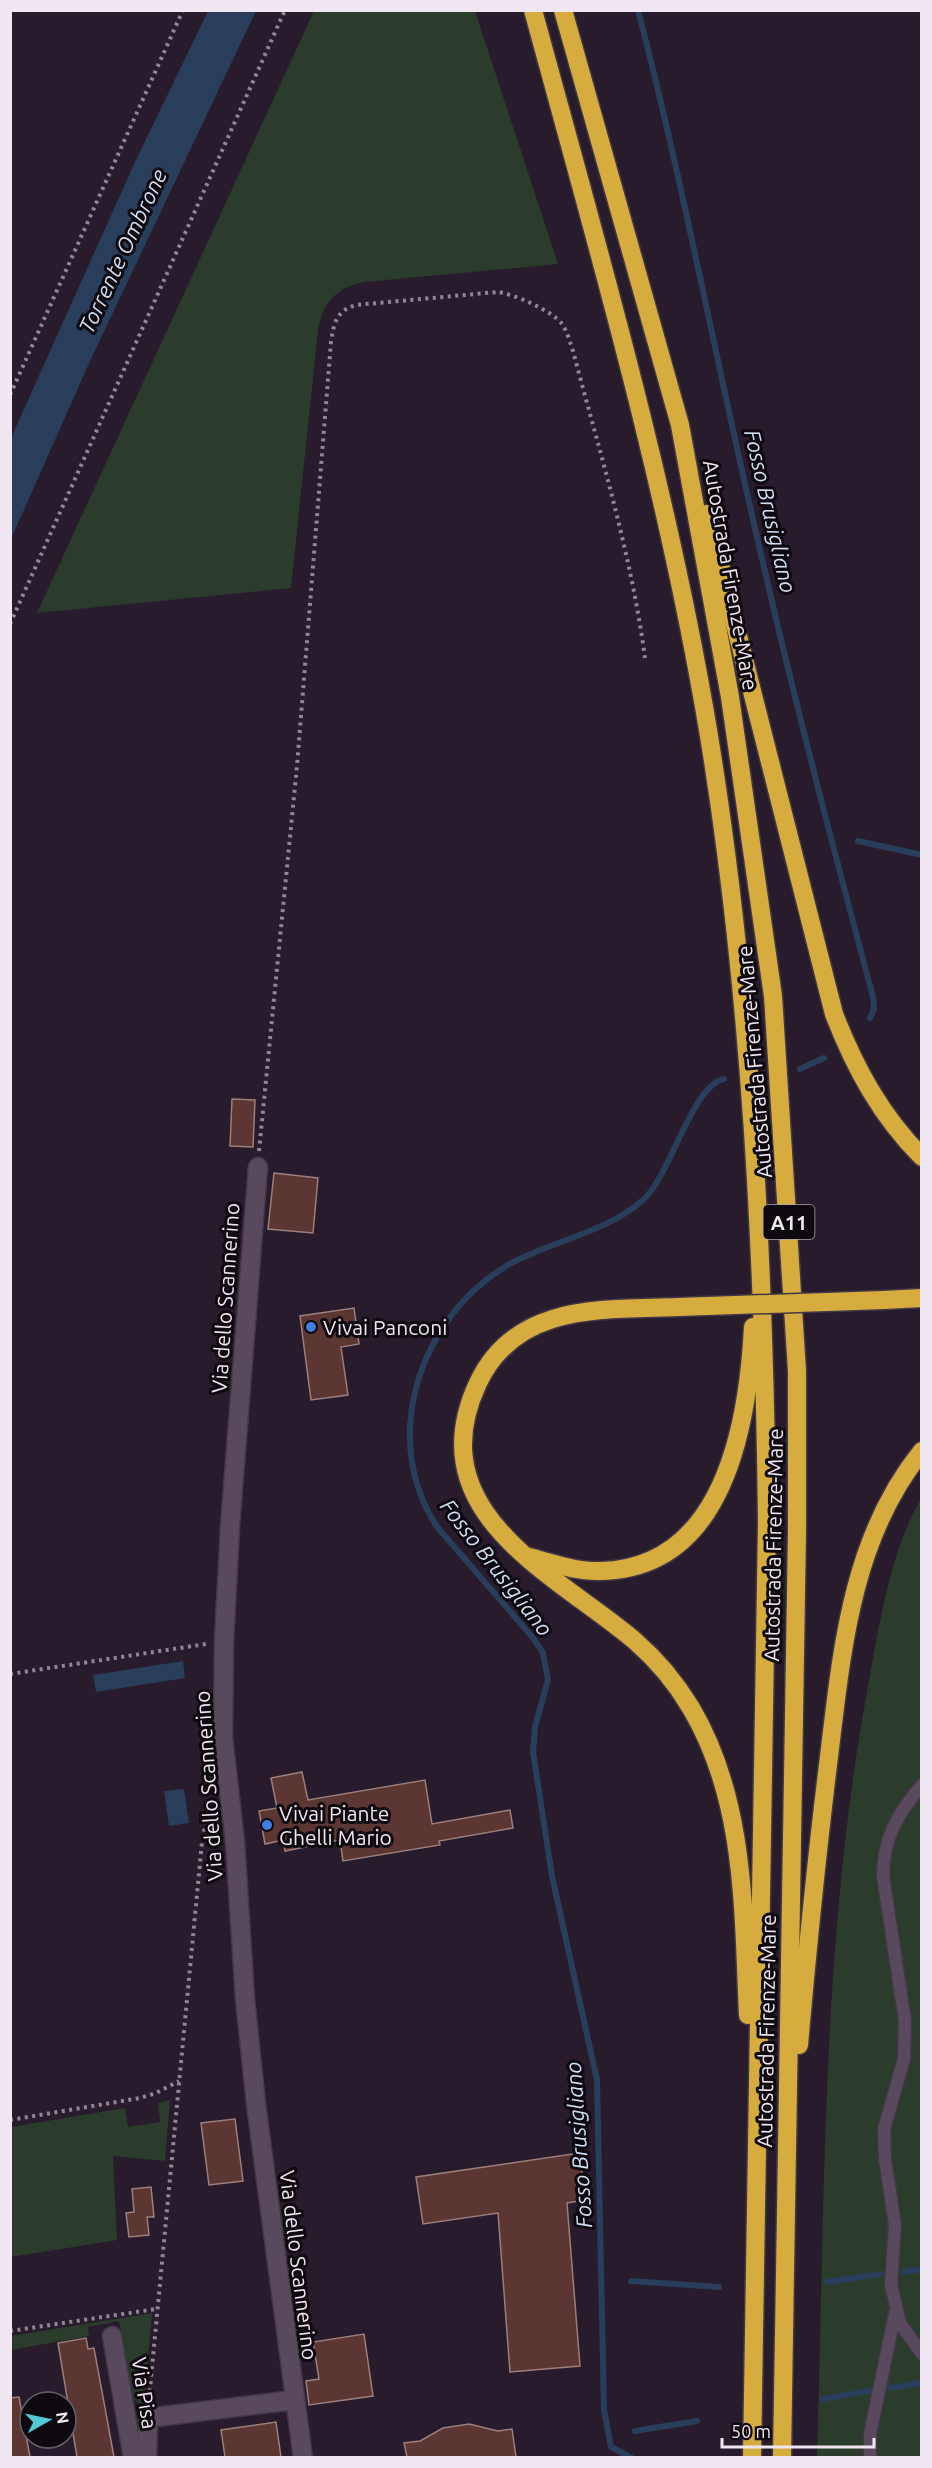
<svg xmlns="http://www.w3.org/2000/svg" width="932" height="2468" font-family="Ubuntu,sans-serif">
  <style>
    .green { fill: #2b3c2c }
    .water { fill: #283e5a }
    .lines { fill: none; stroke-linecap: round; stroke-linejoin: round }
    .stream { stroke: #283e5a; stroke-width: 6 }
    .building { fill: #5c3633; stroke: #9b7f7c; stroke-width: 1.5 }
    .lane-casing { stroke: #423845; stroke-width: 15 }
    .street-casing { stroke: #423845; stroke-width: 21 }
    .highway-casing { stroke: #423845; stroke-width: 21 }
    .path { stroke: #918694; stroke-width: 4; stroke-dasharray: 3 4.5; stroke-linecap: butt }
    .lane { stroke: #58495c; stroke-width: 12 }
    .street { stroke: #58495c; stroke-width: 18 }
    .highway { stroke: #d6ac3f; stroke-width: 18 }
    .highway-bridge-casing { stroke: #423845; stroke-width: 21; stroke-linecap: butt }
    .highway-bridge { stroke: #d6ac3f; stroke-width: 18 }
    .shop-dot { fill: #3f7fe0; stroke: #0e080f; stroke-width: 2 }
    .labels { text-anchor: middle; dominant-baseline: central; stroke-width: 6; stroke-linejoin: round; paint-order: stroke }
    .shield { fill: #0e080f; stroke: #aca4ae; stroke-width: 1.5 }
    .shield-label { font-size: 20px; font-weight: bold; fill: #f0e7f2 }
    .street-label { font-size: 21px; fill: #f0e7f2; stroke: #0e080f }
    .poi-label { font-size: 21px; fill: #f0e7f2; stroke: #0e080f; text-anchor: start }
    .water-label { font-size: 22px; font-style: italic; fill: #cfdff4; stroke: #0e080f }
  </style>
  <rect width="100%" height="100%" fill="#281b2c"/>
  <g class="green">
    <path d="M314,11H475L558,264L364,282C336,288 323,302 318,330L291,588L37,613Z"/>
    <path d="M921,1499V2457L817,2458C825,2200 821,1939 868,1686C880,1623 889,1554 921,1499Z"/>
    <polygon points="170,2100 165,2161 113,2156 117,2240 11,2257 11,2127 125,2108 128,2127 160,2122 158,2103"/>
    <polygon points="152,2313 144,2406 134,2400 119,2321 88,2327 89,2336 11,2350 11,2336"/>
  </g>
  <g class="water">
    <polygon points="208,11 256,11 90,361 11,539 11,438 135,162"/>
    <polygon points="183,1661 185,1678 96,1692 93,1675"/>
    <polygon points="184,1789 189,1823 169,1826 164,1791"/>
  </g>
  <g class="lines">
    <g class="stream">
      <path d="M638,10C686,195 720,382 764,567C797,711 835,854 873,997L874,1009L870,1018"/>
      <polyline points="858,841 922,855"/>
      <polyline points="800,1069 824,1058"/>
      <polyline points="904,2272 922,2269"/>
      <polyline points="631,2281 719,2287"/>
      <polyline points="827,2282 881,2274"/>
      <polyline points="890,2388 922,2383"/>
      <polyline points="822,2399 870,2391"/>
      <polyline points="635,2431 697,2421"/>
      <path d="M632,2458L611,2447L604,2410L597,2080L552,1876L533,1752L535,1727L548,1680L543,1653L534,1639L438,1528C378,1440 420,1316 508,1265C550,1241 606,1233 643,1200C670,1177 692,1085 724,1079"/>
    </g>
  </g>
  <g class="building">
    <polygon points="232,1099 255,1100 253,1147 230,1146"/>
    <polygon points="274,1173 318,1178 313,1233 268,1229"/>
    <polygon points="354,1308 359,1344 341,1347 348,1395 311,1400 300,1316"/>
    <polygon points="302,1772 308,1800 425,1780 432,1824 510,1810 513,1828 439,1841 440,1845 343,1861 340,1840 285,1851 283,1840 265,1844 259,1811 277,1808 271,1778"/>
    <polygon points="235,2119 243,2181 209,2185 201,2123"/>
    <polygon points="579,2153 586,2200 567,2203 580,2366 510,2372 498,2213 423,2224 416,2177"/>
    <polygon points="151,2187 154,2217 147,2217 149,2235 129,2237 126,2213 134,2212 132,2189"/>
    <polygon points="364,2334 373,2396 309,2405 306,2381 319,2379 313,2342"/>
    <polygon points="86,2338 88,2349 94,2348 114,2457 77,2457 58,2343"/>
    <polygon points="19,2397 30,2457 10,2457 10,2398"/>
    <polygon points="276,2422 281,2457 225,2457 221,2430"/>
    <polygon points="469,2424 498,2431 512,2429 516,2457 407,2457 404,2443 420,2441 443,2428"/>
  </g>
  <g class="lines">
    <g class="lane-casing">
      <g id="lane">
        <path d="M922,1785C898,1813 883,1838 883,1876L905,2021L904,2059L884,2129L885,2159L895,2225L891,2285L900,2323L922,2354"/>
        <polyline points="870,2458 870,2434 895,2313"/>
      </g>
    </g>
    <g class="street-casing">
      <g id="street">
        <polyline points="258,1167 230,1527 224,1642 223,1737 235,1842 245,1999 256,2104 303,2458"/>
        <polyline points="112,2336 133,2458"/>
        <polyline points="147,2458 148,2418 294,2400"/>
      </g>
    </g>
    <g class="highway-casing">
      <g id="highway">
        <path d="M533,10C598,249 667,486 708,730C751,990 764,1258 767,1522L752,2458"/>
        <polyline points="563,10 680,425 730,697 773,996 797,1371 797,1530 782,2458"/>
        <path d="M707,514L834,1014C855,1068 881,1116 922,1157"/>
        <polyline points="884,1300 922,1298"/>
        <path d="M678,1307C604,1310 516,1302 478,1383C417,1513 556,1574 635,1641C657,1660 676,1683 691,1708C746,1801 743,1911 748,2015"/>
        <path d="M529,1557C552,1563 577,1572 601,1571C725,1568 748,1423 753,1327"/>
        <path d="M799,2045C807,1954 816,1864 827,1773C841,1662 848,1542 922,1451"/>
      </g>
    </g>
    <g class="path">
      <polyline points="10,395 183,10"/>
      <polyline points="10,624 285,10"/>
      <path d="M259,1151L297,766L331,342C334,323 336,311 356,305L497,292C512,293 553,311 562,324C567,331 570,342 573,351C600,453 631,553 645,658"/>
      <polyline points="10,1674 206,1644"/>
      <polyline points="10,2120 140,2098 156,2093 179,2081"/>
      <polyline points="10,2331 156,2309"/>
      <polyline points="149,2399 202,1842 210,1798"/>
    </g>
    <use href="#lane" class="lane"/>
    <use href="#street" class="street"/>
    <use href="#highway" class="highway"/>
    <g class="highway-bridge-casing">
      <polyline id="highway-bridge" points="678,1307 884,1300"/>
    </g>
    <use href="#highway-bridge" class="highway-bridge"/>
  </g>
  <g class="shop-dot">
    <circle cx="311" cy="1327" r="6"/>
    <circle cx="267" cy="1825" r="6"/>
  </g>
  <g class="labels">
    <rect class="shield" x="763.5" y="1205" width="51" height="34" rx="4.5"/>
    <g class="shield-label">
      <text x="789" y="1222">A11</text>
    </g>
    <g class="street-label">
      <text transform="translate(731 575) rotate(80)">Autostrada Firenze-Mare</text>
      <text transform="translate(754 1062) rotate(-95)">Autostrada Firenze-Mare</text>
      <text transform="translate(225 1298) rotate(-86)">Via dello Scannerino</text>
      <text transform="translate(773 1545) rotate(-89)">Autostrada Firenze-Mare</text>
      <text transform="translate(208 1786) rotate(-94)">Via dello Scannerino</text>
      <text transform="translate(766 2031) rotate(-89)">Autostrada Firenze-Mare</text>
      <text transform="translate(299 2265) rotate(83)">Via dello Scannerino</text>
      <text transform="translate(145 2393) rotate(81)">Via Pisa</text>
    </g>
    <g class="poi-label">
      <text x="323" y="1327">Vivai Panconi</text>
      <text x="279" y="1813">Vivai Piante<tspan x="279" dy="24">Ghelli Mario</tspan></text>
    </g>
    <g class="water-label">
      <text transform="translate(122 251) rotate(-65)">Torrente Ombrone</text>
      <text transform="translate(771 511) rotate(77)">Fosso Brusigliano</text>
      <text transform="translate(497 1567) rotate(52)">Fosso Brusigliano</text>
      <text transform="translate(578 2145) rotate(-94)">Fosso Brusigliano</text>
    </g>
  </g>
  <rect width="932" height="2468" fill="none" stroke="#f0e7f2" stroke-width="24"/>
  <g transform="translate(48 2420) rotate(81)"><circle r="28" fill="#0e080f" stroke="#68616a" stroke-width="1.5"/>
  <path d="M0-4.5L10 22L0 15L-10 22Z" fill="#51ccd4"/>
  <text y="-9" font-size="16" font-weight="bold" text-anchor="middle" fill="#f0e7f2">N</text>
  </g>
  <path d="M722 2438v9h152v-9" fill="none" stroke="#f0e7f2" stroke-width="3"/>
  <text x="731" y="2438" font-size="18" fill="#f0e7f2" stroke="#0e080f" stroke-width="4.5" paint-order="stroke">50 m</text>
</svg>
